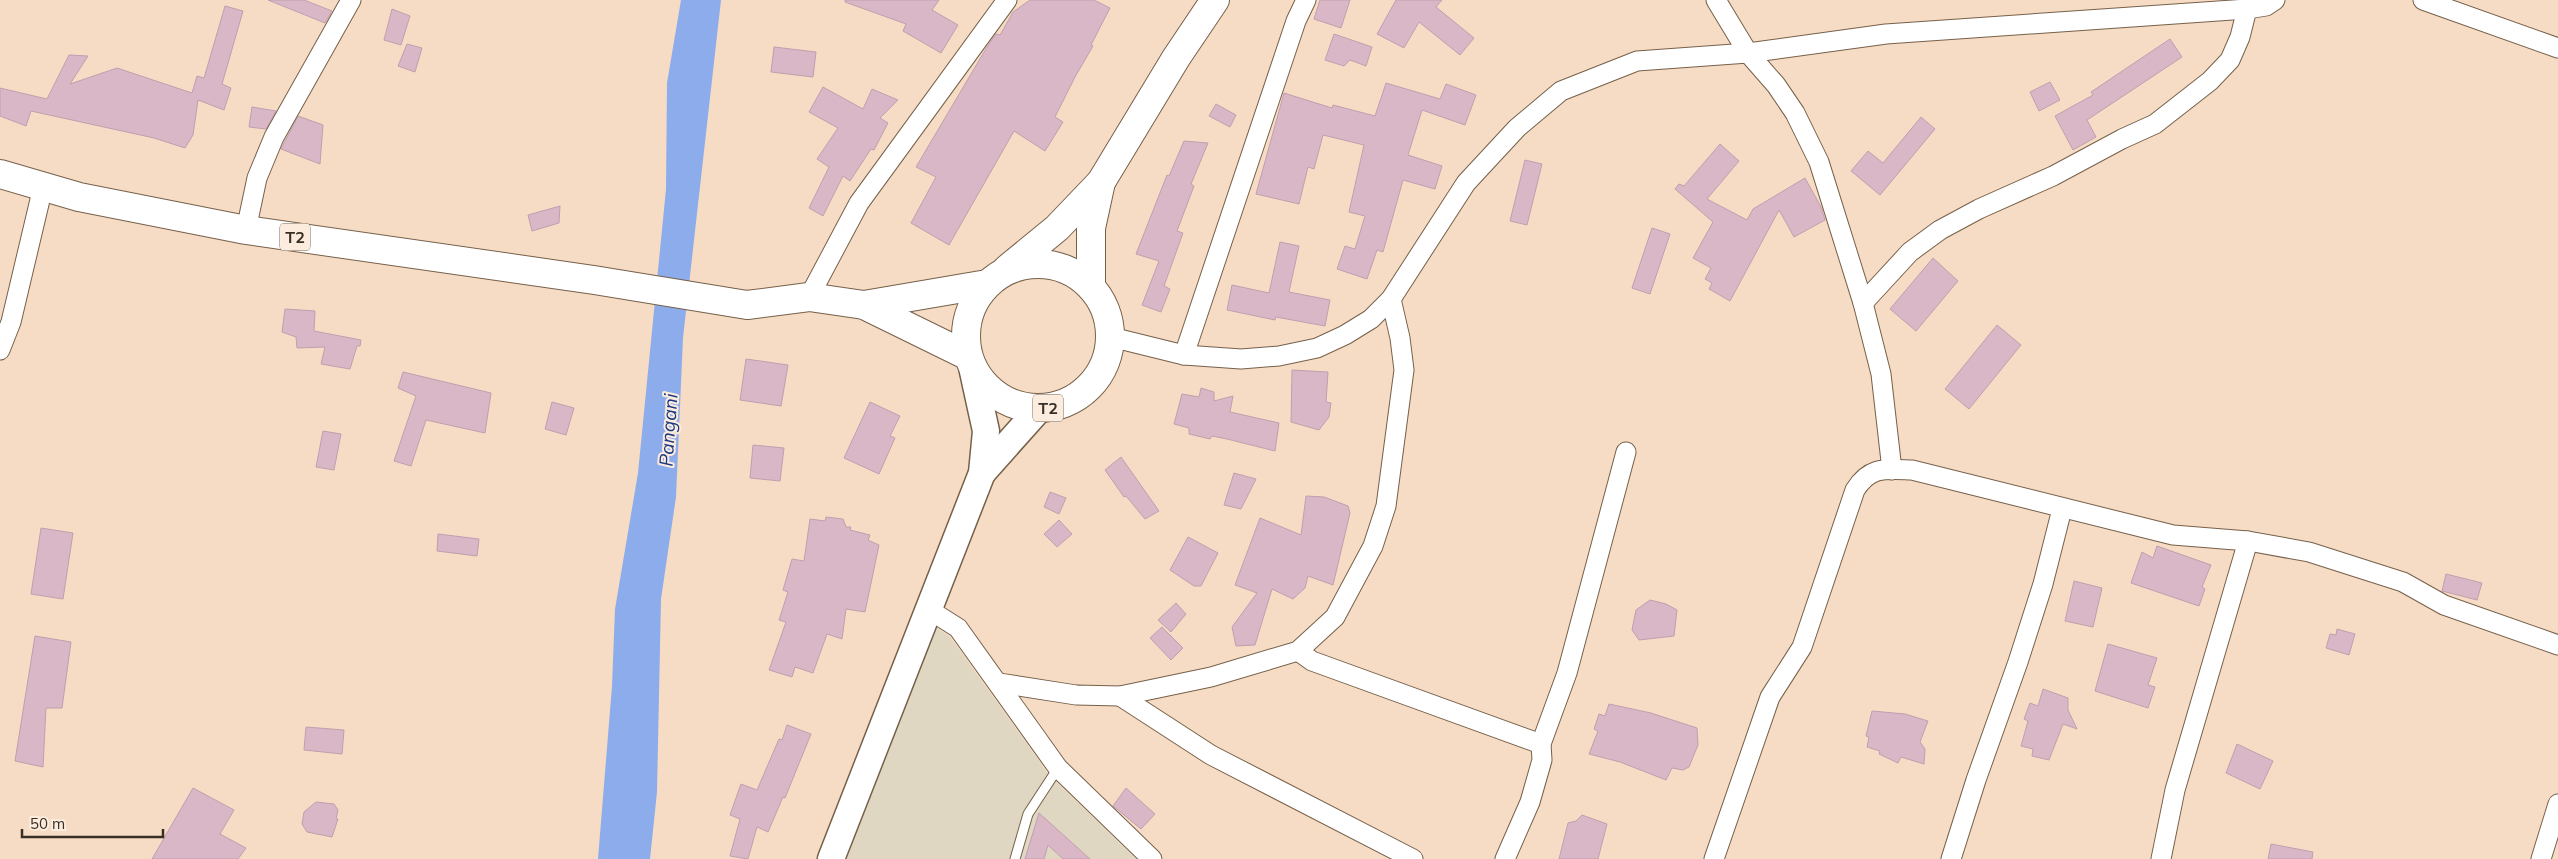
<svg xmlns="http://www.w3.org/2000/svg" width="2558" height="859" font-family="Mulish,sans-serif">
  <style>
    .commercial { fill: #e0d7c2 }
    .water { fill: #8dacec }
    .building { fill: #d9b7c7; stroke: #c09faf }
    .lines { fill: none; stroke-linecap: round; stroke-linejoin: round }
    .service-casing { stroke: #76604a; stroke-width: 11 }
    .minor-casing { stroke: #76604a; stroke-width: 21 }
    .secondary-casing { stroke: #76604a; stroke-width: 29 }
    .trunk-casing { stroke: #76604a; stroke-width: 30 }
    .service { stroke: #fff; stroke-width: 9 }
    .minor { stroke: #fff; stroke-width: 19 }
    .secondary { stroke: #fff; stroke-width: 26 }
    .trunk { stroke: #fff; stroke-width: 28 }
    .labels { text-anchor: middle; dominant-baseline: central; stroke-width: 4; stroke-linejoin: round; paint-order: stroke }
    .shield { fill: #fbecdd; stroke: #73685c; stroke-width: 1 }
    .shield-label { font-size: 16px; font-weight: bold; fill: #392f25 }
    .water-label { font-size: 19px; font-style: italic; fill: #1a3982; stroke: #fbecdd }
  </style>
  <rect width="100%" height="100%" fill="#f6dcc4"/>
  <polygon class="commercial" points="935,627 950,637 1049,775 1136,859 847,859"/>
  <polygon class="water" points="681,0 721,0 683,338 676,497 661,599 657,792 650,859 598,859 612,686 615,609 638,473 666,189 667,83"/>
  <g class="building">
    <polygon points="268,0 304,0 332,11 325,23"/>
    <polygon points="845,0 939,0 932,10 958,25 941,53 903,31 906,24 845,2"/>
    <polygon points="1030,0 1094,0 1110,8 1091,45 1093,46 1075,77 1055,117 1063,122 1045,151 1014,131 949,245 911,223 936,177 916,167 987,47 996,34 1000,35 1013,12"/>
    <polygon points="1320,0 1350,0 1341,28 1314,19"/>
    <polygon points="1396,0 1442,0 1436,7 1474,38 1460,55 1419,22 1404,48 1377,34"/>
    <polygon points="225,6 243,11 222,84 231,88 224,110 198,100 193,135 185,148 154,138 31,111 26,126 0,116 0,88 47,99 69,55 88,56 70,84 117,68 192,93 197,76 204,78"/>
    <polygon points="392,9 410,16 401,45 384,40"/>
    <polygon points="1334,34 1372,47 1366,66 1350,60 1344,66 1325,60"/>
    <polygon points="2170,39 2182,57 2087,120 2096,137 2073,150 2055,116 2093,95 2091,92"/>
    <polygon points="407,44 422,48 415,72 398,66"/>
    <polygon points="774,47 816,52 813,77 771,72"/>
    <polygon points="2050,82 2060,100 2039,111 2030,92"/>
    <polygon points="1386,83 1440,99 1446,84 1476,95 1465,125 1422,110 1408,155 1442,166 1435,189 1403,180 1383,252 1377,250 1367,279 1337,269 1345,246 1355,249 1365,216 1349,212 1364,145 1323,135 1314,169 1308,167 1299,204 1256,194 1284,93 1332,108 1333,105 1375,116"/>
    <polygon points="823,87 863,109 872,89 898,100 880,118 888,123 874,150 871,149 850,181 843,176 823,216 809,208 829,167 817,159 838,128 809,112"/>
    <polygon points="1216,104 1236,115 1230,127 1209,116"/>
    <polygon points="252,107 276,111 266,129 249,127"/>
    <polygon points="298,116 323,125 320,164 281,149"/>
    <polygon points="1921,117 1935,129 1880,195 1851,171 1868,151 1883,163"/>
    <polygon points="1184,141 1208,143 1191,184 1194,186 1177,231 1183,233 1164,286 1170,289 1161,312 1142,305 1159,261 1136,254 1167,175 1169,176"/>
    <polygon points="1720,144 1739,161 1707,199 1747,220 1753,209 1805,178 1821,207 1825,220 1794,237 1779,210 1730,301 1709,289 1712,283 1705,279 1711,268 1693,258 1713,222 1675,189 1679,184 1684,186"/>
    <polygon points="1525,160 1542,164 1527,225 1510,221"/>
    <polygon points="560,206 559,223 532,231 528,215"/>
    <polygon points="1652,228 1670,234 1650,294 1632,288"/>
    <polygon points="1280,242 1299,246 1289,292 1330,300 1325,326 1276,317 1275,320 1227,310 1232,285 1269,293"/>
    <polygon points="1933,258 1958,281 1916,331 1890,309"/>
    <polygon points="285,309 315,311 314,331 361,340 360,346 357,346 350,369 321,364 325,347 297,348 296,337 282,332"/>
    <polygon points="1997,325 2021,345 1969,409 1945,389"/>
    <polygon points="746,359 788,365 781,406 740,400"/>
    <polygon points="1292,370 1328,372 1326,402 1331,403 1329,417 1319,430 1291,422"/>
    <polygon points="403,372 491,393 485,433 426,420 411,466 394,461 416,396 398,388"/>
    <polygon points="1201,388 1214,392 1214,401 1233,396 1230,412 1279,423 1275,451 1227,439 1212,436 1210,439 1189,434 1189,428 1174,424 1182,394 1199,397"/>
    <polygon points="552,402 574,408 566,435 545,429"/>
    <polygon points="870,402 900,416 890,436 895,438 879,474 844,458"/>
    <polygon points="323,431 341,434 334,470 316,467"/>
    <polygon points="753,445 784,448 780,481 750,478"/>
    <polygon points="1121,457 1159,511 1145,519 1126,496 1124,497 1105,470"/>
    <polygon points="1234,473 1256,479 1241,509 1224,505"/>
    <polygon points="1050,492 1066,498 1059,514 1044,507"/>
    <polygon points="1306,496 1324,497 1348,506 1350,513 1333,585 1308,576 1305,588 1293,599 1272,589 1255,645 1236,646 1232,627 1257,593 1235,585 1260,518 1301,535"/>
    <polygon points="826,517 843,519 846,527 851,527 850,530 870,535 868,540 879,545 865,612 846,609 842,639 827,634 813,673 795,667 792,677 769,670 786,622 779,620 788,592 783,590 792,559 804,561 810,519 825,521"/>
    <polygon points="1059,520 1072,534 1057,547 1044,534"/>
    <polygon points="41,528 73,533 63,599 31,594"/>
    <polygon points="438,534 479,539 477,556 437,551"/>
    <polygon points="1188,537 1218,553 1201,586 1194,586 1170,570"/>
    <polygon points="2157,546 2211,565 2202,587 2205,589 2199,606 2131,583 2142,552 2153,558"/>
    <polygon points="2446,574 2482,583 2477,600 2442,591"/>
    <polygon points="2074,581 2102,588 2093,627 2065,621"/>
    <polygon points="1650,600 1666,604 1677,610 1674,636 1639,640 1632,630 1636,610"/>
    <polygon points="1176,603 1186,614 1171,632 1158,620"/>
    <polygon points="1162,627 1183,648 1171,660 1150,638"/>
    <polygon points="2337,629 2355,634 2349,655 2326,648 2330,634 2336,635"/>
    <polygon points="35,636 71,642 62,708 46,708 43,767 15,761"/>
    <polygon points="2108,644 2157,658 2148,685 2155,687 2148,708 2095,691"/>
    <polygon points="2043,689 2068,698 2068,710 2077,729 2063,724 2049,760 2032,756 2033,749 2021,746 2028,721 2024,719 2030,703 2038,706"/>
    <polygon points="1609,704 1651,713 1697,728 1698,745 1689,767 1683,770 1672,768 1666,780 1620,762 1589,754 1598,731 1594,729 1599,714 1605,716"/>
    <polygon points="1872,711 1905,714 1928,721 1920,742 1925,749 1924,764 1901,757 1898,763 1879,754 1880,751 1867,747 1869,737 1866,736"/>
    <polygon points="787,725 811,734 785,798 783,797 768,832 757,827 748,859 730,856 740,819 730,815 741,784 757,790 779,739 782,740"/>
    <polygon points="306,727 344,730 342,754 304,750"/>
    <polygon points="2237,744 2273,761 2260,789 2226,773"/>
    <polygon points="193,788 234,810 220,834 246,848 238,859 152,859"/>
    <polygon points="1126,788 1155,814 1141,829 1113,806"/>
    <polygon points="316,802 334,804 338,810 336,819 338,819 332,837 307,832 302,824 304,812"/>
    <polygon points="1039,813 1090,859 1063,859 1048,845 1044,859 1025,859"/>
    <polygon points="1582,815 1607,824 1598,859 1559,859 1568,823 1576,821"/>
    <polygon points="2271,844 2313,852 2312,859 2268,859"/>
  </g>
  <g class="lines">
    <g class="service-casing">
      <polyline id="service" points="1015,859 1028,814 1058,768"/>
    </g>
    <g class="minor-casing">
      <g id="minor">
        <polyline points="1716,0 1748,53 1776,85 1795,113 1819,162 1863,303 1881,374 1892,470"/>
        <polyline points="2423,0 2558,48"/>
        <polyline points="246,230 257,178 274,137 351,0"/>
        <polyline points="809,297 859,203 1007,0"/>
        <polyline points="1863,303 1910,252 1940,230 1979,209 2053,176 2122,139 2155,124 2210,81 2230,60 2240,37 2247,9"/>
        <polyline points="1111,337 1184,355 1241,359 1279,356 1317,348 1345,335 1371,319 1391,299 1466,183 1517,128 1561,91 1637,61 1748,53 1886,34 2247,9 2266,6 2275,0"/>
        <polyline points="0,350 11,322 43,187"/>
        <polyline points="1184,355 1296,21 1306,0"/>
        <polyline points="928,609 958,628 1058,768 1152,859"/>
        <polyline points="1298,651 1312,661 1541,744"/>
        <polyline points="999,683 1076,695 1120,696 1211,677 1298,651 1335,617 1373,546 1386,506 1404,370 1400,338 1391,299"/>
        <polyline points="1120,696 1211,755 1413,859"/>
        <polyline points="1505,859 1530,802 1542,760 1541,744 1567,673 1626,452"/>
        <path d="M1714,859L1770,697L1802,647L1855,490C1870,466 1885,469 1912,470L2173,535L2248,541L2309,552L2403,582L2444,605L2558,645"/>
        <polyline points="1951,859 1976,780 2018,662 2043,584 2062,509"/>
        <polyline points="2161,859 2175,790 2248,541"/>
        <polyline points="2541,859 2558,804"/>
      </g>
    </g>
    <g class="secondary-casing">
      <g id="secondary">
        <polyline points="982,473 1039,409"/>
        <polyline points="831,859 982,473 986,431 972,367"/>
      </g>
    </g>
    <g class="trunk-casing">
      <g id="trunk">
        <polyline points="0,174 79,197 246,230 594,280 747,305 809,297 864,305 968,356"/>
        <circle cx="1038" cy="336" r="72"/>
        <polyline points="1007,269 1057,228 1101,182 1176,58 1215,0"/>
        <polyline points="1091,286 1091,228 1101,182"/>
        <polyline points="864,305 987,284"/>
      </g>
    </g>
    <use href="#service" class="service"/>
    <use href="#minor" class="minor"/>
    <use href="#secondary" class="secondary"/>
    <use href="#trunk" class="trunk"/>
  </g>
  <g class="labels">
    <g class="shield">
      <rect x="280" y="223.5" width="30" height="27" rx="4"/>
      <rect x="1033" y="394.5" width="30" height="27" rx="4"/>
    </g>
    <g class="shield-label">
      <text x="295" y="237">T2</text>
      <text x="1048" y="408">T2</text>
    </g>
    <g class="water-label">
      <text transform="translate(668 430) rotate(-86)">Pangani</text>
    </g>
  </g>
  <path d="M22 829v8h141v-8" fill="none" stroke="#392f25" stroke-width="2.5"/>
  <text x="30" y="829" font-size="15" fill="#392f25" stroke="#fbecdd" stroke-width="4" paint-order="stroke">50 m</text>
</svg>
